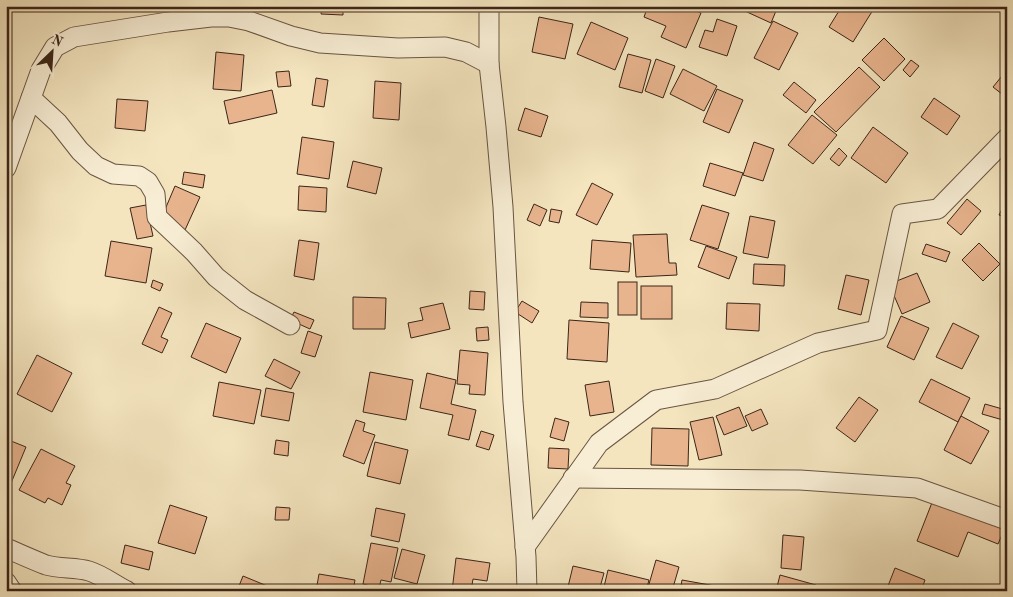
<svg xmlns="http://www.w3.org/2000/svg" width="1013" height="597" font-family="'Old Standard TT',serif">
  <style>
    .building { fill: #e8b48e; stroke: #3b2518 }
    .lines { fill: none; stroke-linecap: round; stroke-linejoin: round }
    .minor-casing { stroke: #695542; stroke-width: 21 }
    .minor { stroke: #f8eed5; stroke-width: 19 }
  </style>
  <rect width="100%" height="100%" fill="#f4e5bf"/>
  <filter id="stains"><feTurbulence type="fractalNoise" baseFrequency=".004" numOctaves="4"/><feColorMatrix values="0 0 0 0 .2 0 0 0 0 .09 0 0 0 0 .02 0 0 0 .5 -.17"/></filter>
  <radialGradient id="worn" r=".72"><stop offset=".6" stop-color="#630" stop-opacity="0"/><stop offset="1" stop-color="#630" stop-opacity=".3"/></radialGradient>
  <g class="building">
    <polygon points="322,6 343,6 343,15 321,14"/>
    <polygon points="648,6 686,6 701,13 686,48 661,37 666,26 644,17"/>
    <polygon points="749,6 778,6 771,23 747,12"/>
    <polygon points="842,6 868,6 873,10 853,42 829,27"/>
    <polygon points="539,17 573,24 565,59 532,52"/>
    <polygon points="717,19 737,26 727,56 699,47 705,30 713,32"/>
    <polygon points="773,21 798,33 779,70 754,58"/>
    <polygon points="591,22 628,38 615,70 577,54"/>
    <polygon points="884,38 905,59 884,81 862,60"/>
    <polygon points="216,52 244,55 241,91 213,89"/>
    <polygon points="628,54 651,60 642,93 619,87"/>
    <polygon points="656,59 675,66 663,98 645,91"/>
    <polygon points="911,60 919,66 910,77 903,70"/>
    <polygon points="859,67 880,87 836,132 814,112"/>
    <polygon points="683,69 717,86 704,111 670,94"/>
    <polygon points="289,71 291,86 278,87 276,72"/>
    <polygon points="1006,71 1007,71 1007,98 993,87"/>
    <polygon points="316,78 328,80 324,107 312,105"/>
    <polygon points="375,81 401,83 399,120 373,118"/>
    <polygon points="794,82 816,100 806,113 783,95"/>
    <polygon points="717,89 743,100 729,133 703,122"/>
    <polygon points="272,90 277,113 229,124 224,101"/>
    <polygon points="934,98 960,116 947,135 921,117"/>
    <polygon points="117,99 148,101 145,131 115,128"/>
    <polygon points="525,108 548,116 541,137 518,130"/>
    <polygon points="812,115 837,135 813,164 788,145"/>
    <polygon points="873,127 908,153 886,183 851,158"/>
    <polygon points="302,137 334,142 329,179 297,174"/>
    <polygon points="754,142 774,149 763,181 743,175"/>
    <polygon points="839,148 847,156 839,166 830,159"/>
    <polygon points="353,161 382,168 376,194 347,187"/>
    <polygon points="710,163 743,173 735,196 703,186"/>
    <polygon points="184,172 205,175 203,188 182,184"/>
    <polygon points="592,183 613,194 597,225 576,215"/>
    <polygon points="175,186 200,197 185,230 161,219"/>
    <polygon points="299,186 327,188 326,212 298,210"/>
    <polygon points="967,199 981,211 961,235 947,223"/>
    <polygon points="1007,199 1007,218 999,215"/>
    <polygon points="534,204 547,210 540,226 527,220"/>
    <polygon points="146,205 153,236 137,239 130,208"/>
    <polygon points="702,205 729,213 718,249 690,240"/>
    <polygon points="551,209 562,211 559,223 549,221"/>
    <polygon points="750,216 775,221 768,258 743,253"/>
    <polygon points="667,234 669,263 676,263 677,275 636,277 633,235"/>
    <polygon points="299,240 319,243 314,280 294,276"/>
    <polygon points="592,240 631,243 629,272 590,269"/>
    <polygon points="111,241 152,248 146,283 105,276"/>
    <polygon points="979,243 1000,264 983,281 962,260"/>
    <polygon points="926,244 950,252 946,262 922,254"/>
    <polygon points="706,246 737,257 729,279 698,267"/>
    <polygon points="754,264 785,265 784,286 753,284"/>
    <polygon points="917,273 930,302 902,314 889,284"/>
    <polygon points="846,275 869,280 861,315 838,309"/>
    <polygon points="153,280 163,284 160,291 151,287"/>
    <rect x="618" y="282" width="19" height="33"/>
    <rect x="641" y="286" width="31" height="33"/>
    <polygon points="470,291 485,292 484,310 469,309"/>
    <polygon points="353,297 386,298 385,329 353,329"/>
    <polygon points="522,301 539,311 532,323 515,312"/>
    <polygon points="581,302 608,303 608,318 580,317"/>
    <polygon points="443,303 450,329 411,338 408,323 423,320 420,308"/>
    <polygon points="727,303 760,304 759,331 726,329"/>
    <polygon points="159,307 172,313 161,337 168,340 162,353 142,344"/>
    <polygon points="294,312 314,320 310,329 290,320"/>
    <polygon points="901,316 929,328 914,360 887,347"/>
    <polygon points="569,320 609,323 607,362 567,359"/>
    <polygon points="206,323 241,338 226,373 191,357"/>
    <polygon points="953,323 979,336 962,369 936,357"/>
    <polygon points="488,327 489,340 477,341 476,328"/>
    <polygon points="308,331 322,336 315,357 301,353"/>
    <polygon points="460,350 488,353 485,395 469,394 470,385 457,384"/>
    <polygon points="37,355 72,373 52,412 17,394"/>
    <polygon points="274,359 300,372 291,389 265,376"/>
    <polygon points="370,372 413,380 406,420 363,412"/>
    <polygon points="427,373 456,380 451,404 476,410 469,440 448,435 453,415 420,408"/>
    <polygon points="931,379 970,398 958,422 919,402"/>
    <polygon points="609,381 614,412 590,416 585,385"/>
    <polygon points="219,382 261,390 254,424 213,416"/>
    <polygon points="266,388 294,393 289,421 261,416"/>
    <polygon points="859,397 878,410 855,442 836,428"/>
    <polygon points="985,404 1006,410 1003,420 982,414"/>
    <polygon points="739,407 747,426 724,435 716,416"/>
    <polygon points="761,409 768,424 752,431 745,416"/>
    <polygon points="961,416 989,431 971,464 944,450"/>
    <polygon points="713,417 722,455 699,460 690,422"/>
    <polygon points="555,418 569,422 564,441 550,437"/>
    <polygon points="356,420 365,423 363,431 375,435 364,464 343,456"/>
    <polygon points="652,428 689,429 688,466 651,465"/>
    <polygon points="481,431 494,435 489,450 476,446"/>
    <polygon points="6,439 26,447 9,488 6,487"/>
    <polygon points="276,440 289,442 288,456 274,454"/>
    <polygon points="375,442 408,450 400,484 367,476"/>
    <polygon points="549,448 569,449 568,469 548,468"/>
    <polygon points="41,449 75,466 66,483 71,485 62,505 48,498 45,503 19,490"/>
    <polygon points="933,500 1005,528 998,544 968,532 958,557 917,541"/>
    <polygon points="170,505 207,517 195,554 158,543"/>
    <polygon points="276,507 290,508 289,520 275,520"/>
    <polygon points="376,508 405,514 399,542 371,536"/>
    <polygon points="783,535 804,537 801,570 781,568"/>
    <polygon points="371,543 398,548 391,582 381,580 379,588 363,584"/>
    <polygon points="125,545 153,552 149,570 121,563"/>
    <polygon points="402,549 425,555 417,584 394,578"/>
    <polygon points="456,558 490,563 487,581 473,579 471,591 452,591"/>
    <polygon points="656,560 679,567 672,591 647,591"/>
    <polygon points="573,566 604,573 599,591 567,591"/>
    <polygon points="895,568 925,580 921,591 886,591"/>
    <polygon points="608,570 649,580 646,591 603,591"/>
    <polygon points="319,574 355,580 353,591 316,591"/>
    <polygon points="780,575 816,585 814,591 776,591"/>
    <polygon points="243,576 277,590 276,591 237,591"/>
    <polygon points="682,580 721,587 720,591 680,591"/>
  </g>
  <g class="lines">
    <g class="minor-casing">
      <g id="minor">
        <polyline points="489,6 489,64 496,127 503,207 513,402 526,557 527,591"/>
        <polyline points="31,98 58,123 80,151 96,166 113,174 139,176 148,182 155,194 157,217 194,252 216,277 245,300 290,325"/>
        <polyline points="6,168 41,70 55,47 74,37 168,22 211,17 229,17 249,21 291,36 320,43 398,48 445,47 466,52 489,64"/>
        <polyline points="573,478 800,480 917,488 1007,520"/>
        <polyline points="525,547 599,443 656,400 715,389 818,343 877,330 902,214 938,209 1007,138"/>
        <path d="M6,548C20,554 33,560 46,565C60,569 75,567 89,571C102,575 115,585 127,591"/>
        <polyline points="6,582 12,591"/>
      </g>
    </g>
    <use href="#minor" class="minor"/>
  </g>
  <rect width="1013" height="597" fill="none" stroke="#f4e5bf" stroke-width="25"/>
  <rect x="8" y="8" width="998" height="582" fill="none" stroke="#3b2518" stroke-width="2.5"/>
  <rect x="12" y="12" width="988" height="572" fill="none" stroke="#3b2518"/>
  <g transform="translate(52 52) rotate(25)" stroke="#f8eed5" stroke-width="4" paint-order="stroke">
  <path d="M0-4L9 19L0 12L-9 19Z" fill="#3b2518"/>
  <text y="-8" font-size="14" font-weight="bold" text-anchor="middle" fill="#3b2518">N</text>
  </g>
  <rect width="100%" height="100%" filter="url(#stains)"/>
  <rect width="100%" height="100%" fill="url(#worn)"/>
</svg>
